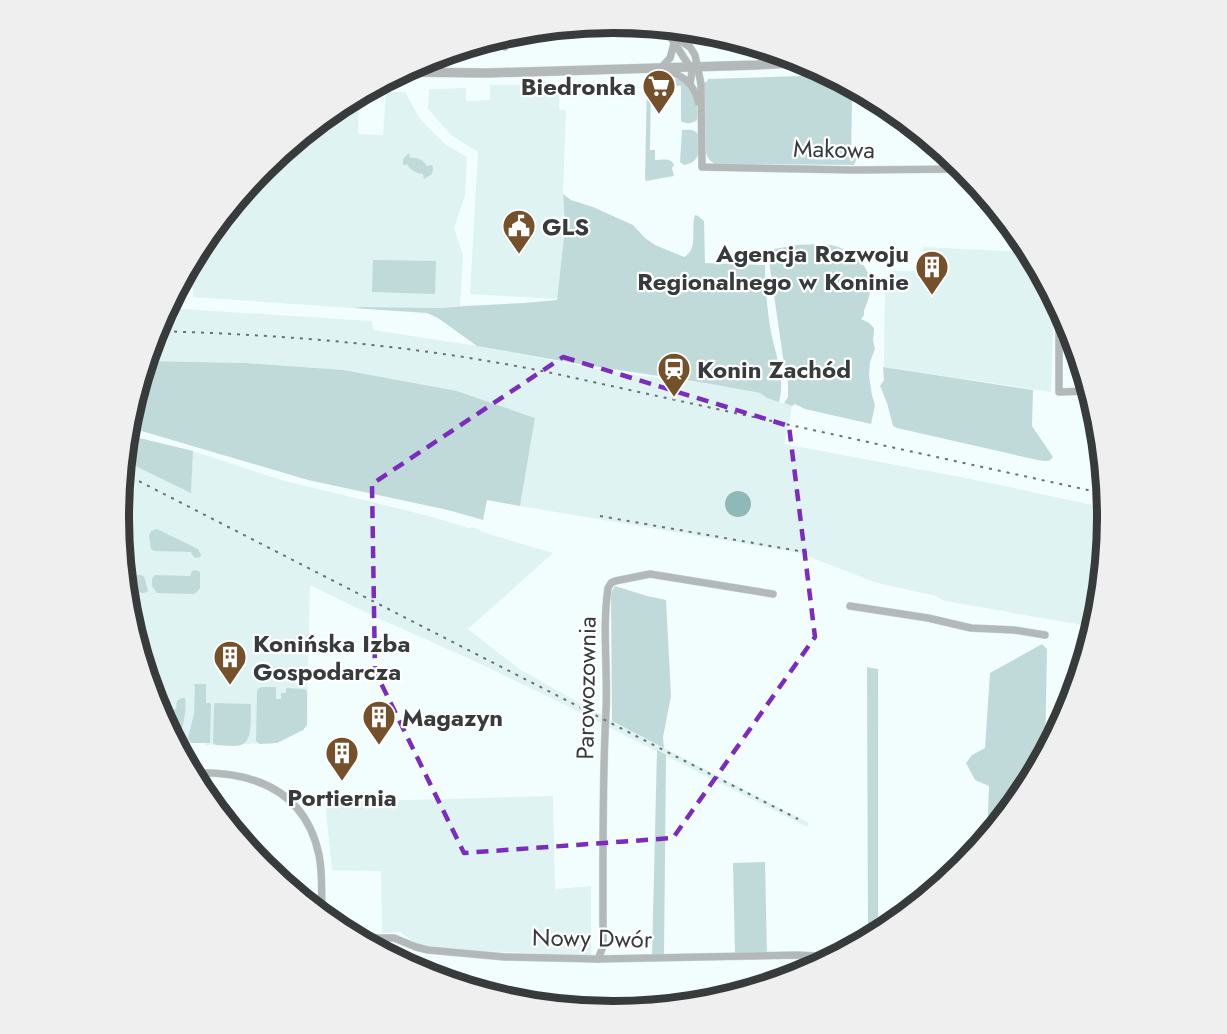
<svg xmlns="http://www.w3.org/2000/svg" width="1227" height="1034" font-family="Jost,sans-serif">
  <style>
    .built { fill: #dff3f3 }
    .green { fill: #c0dada }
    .water { fill: #8fb8b8 }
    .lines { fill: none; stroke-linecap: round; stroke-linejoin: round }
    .minor-casing { stroke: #d0dbdb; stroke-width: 8 }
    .tertiary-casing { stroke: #d0dbdb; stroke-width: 10 }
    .minor { stroke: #b3b8b8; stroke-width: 7 }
    .tertiary { stroke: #b3b8b8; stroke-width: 9 }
    .rail { stroke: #6a7070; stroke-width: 2; stroke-dasharray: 3 6; stroke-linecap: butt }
    .marked { fill: none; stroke: #7b2cbf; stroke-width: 4.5; stroke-dasharray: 12 8; stroke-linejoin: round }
    .labels { text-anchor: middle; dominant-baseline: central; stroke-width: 4.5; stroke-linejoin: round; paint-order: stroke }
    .poi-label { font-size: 24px; font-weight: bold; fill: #373b3b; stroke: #fff; text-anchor: start }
    .street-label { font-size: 24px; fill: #373b3b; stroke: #fff }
    .rim { fill: none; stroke: #373b3b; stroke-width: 8 }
  </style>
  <rect width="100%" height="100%" fill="#f2fefe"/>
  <g class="built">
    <polygon points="559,84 559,108 560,110 566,110 563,194 565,227 557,299 470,294 478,152 451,135 428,109 429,89 466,88 466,101 490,100 490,85"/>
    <polygon points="386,92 405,92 420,119 446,145 467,157 465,196 454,228 463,256 460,306 441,308 362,307 352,308 193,297 193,287 179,287 203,242 264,167 339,106 359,95 358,134 383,135"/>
    <polygon points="923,247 1030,252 1054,297 1051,392 884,367 885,279 893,271 921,271"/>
    <polygon points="167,308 372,321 373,330 477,346 625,374 711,384 760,393 767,398 792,406 784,444 966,478 1107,508 1108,517 1098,614 1094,627 945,601 935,596 874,582 800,553 520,506 535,418 457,391 344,370 246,363 147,361 157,327"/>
    <polygon points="193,451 281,480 425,515 469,528 472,527 480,530 482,532 553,553 468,629 519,669 612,721 809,823 807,827 551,698 472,660 382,620 310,585 307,725 303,730 277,743 206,745 206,743 186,743 186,745 178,746 180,738 178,737 176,743 157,706 128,613 119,517 125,461 191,492"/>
    <polygon points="553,796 555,889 591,886 591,956 481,951 418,945 400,932 382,933 381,871 332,870 325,802"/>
  </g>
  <g class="green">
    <path d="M826,72L857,89V100H852L851,158H857L854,165L717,164C710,162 708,159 706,153L704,88L705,82H707L708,79L800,76Z"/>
    <path d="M679,79C694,86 699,105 697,120C693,124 685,124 681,121V86L651,85L650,150H655V160C662,160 671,157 674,165L672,168L674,176L646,181L645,179L647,80Z"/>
    <path d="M682,130C688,130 695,128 698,135C698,150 703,161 684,165L680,162Z"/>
    <path d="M409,153L410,158C418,157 423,160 427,166L432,165L433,168L432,174L424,179L423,174C416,173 411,171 407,164L403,165V159Z"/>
    <path d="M563,194L571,200L593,207L633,225L645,238L655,245L684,257C699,249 690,230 695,215L698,216L704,221L705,263L765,265C765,285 767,307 770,327C774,351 786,377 779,402L767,398L760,393L711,384L573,363L477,346L438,318L427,313L352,308L362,307L441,308L465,306L523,303L557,300L565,227Z"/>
    <path d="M797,245C809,245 823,243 835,246C859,253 875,272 869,297C867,302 867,305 864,310V315L861,319L869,323L874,328V331L873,340L875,349L870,362L869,376L872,395L875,405L871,424L805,409L795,404L792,406L784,403L788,397V383L784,364L769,261L774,249Z"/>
    <polygon points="373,260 436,261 435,294 372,292"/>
    <polygon points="147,361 246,363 344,370 457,391 535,418 520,506 487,500 483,520 448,510 308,480 128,427 129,420"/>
    <path d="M883,367L1033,390L1032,426L1053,457C1049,464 1040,460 1033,459L897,428L893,426L887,403L880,386L884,380Z"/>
    <polygon points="127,435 193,451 191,493 125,461"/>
    <path d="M157,529L198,549L201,555L200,557C195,559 193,557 191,552L154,551L151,549L149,536L151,531Z"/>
    <polygon points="123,556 128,556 131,558 132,575 141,575 144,576 148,591 144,593 126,592"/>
    <polygon points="196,570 200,572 200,588 196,593 193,594 157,593 152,586 152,579 155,575 190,576 192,571"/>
    <polygon points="615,586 647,596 666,600 671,696 663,737 664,748 612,721 611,593"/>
    <polygon points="1042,644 1047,649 1045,754 1024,792 987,837 989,786 975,780 966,763 972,755 985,748 990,673"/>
    <polygon points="867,667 878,669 878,933 868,939"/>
    <polygon points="194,684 206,684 206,703 210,703 211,705 210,743 191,743 188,738 194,714 195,687"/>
    <polygon points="263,687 276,687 276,699 281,699 281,693 286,693 286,688 304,689 307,691 307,725 303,730 277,743 260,744 256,741 257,691 259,688"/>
    <path d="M182,698H185C187,711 183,725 180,737H178L176,743L158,709H176L177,701Z"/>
    <path d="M215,703L251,704C250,714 254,741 241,745C234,747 224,745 216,745L213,743L214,705Z"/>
    <polygon points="657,750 666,755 664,956 652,956"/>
    <polygon points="765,862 767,953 735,955 733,863"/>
  </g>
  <circle class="water" cx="738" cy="504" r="13"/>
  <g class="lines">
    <g class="minor-casing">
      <g id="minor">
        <polyline points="664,27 690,67 692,71 690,84"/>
        <polyline points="499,37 499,42 505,47"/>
        <polyline points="671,37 682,42 690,47 695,55 701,84 702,167 855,170 965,169"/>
        <path d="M674,44L670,58L661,68C680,74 694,82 698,102"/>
        <polyline points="1059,307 1059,392 1090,391"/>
        <polyline points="850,606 928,618 971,628 1014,630 1045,635"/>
        <path d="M192,773C252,771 305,789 319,855C323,874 321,895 322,915"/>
        <polyline points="357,938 394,938 416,947 428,950 505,957 598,959 798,955 816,956 827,961"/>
        <path d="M598,959L602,949L603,939C603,863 602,787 606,711C608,670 602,629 608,588L611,583L615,581L650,574L773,594"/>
      </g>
    </g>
    <g class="tertiary-casing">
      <polyline id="tertiary" points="402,72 487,73 757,65 806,62"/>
    </g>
    <use href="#minor" class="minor"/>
    <use href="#tertiary" class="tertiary"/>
    <g class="rail">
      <path d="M156,331C294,335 425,346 561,375L1106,494"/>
      <polyline points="123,473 798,819"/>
      <polyline points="600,516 810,553"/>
    </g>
  </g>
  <path class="marked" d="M563,357L789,426L815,637L673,838L464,853L375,671L372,484Z"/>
  <defs>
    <g id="supermarket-pin" transform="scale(1.725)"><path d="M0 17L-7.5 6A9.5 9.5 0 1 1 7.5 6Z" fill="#75512b" stroke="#fff"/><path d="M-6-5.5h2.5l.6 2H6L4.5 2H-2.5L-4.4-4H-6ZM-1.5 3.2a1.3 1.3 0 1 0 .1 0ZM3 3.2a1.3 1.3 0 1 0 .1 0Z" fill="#fff"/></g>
    <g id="civic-pin" transform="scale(1.725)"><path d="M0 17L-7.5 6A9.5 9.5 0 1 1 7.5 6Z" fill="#75512b" stroke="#fff"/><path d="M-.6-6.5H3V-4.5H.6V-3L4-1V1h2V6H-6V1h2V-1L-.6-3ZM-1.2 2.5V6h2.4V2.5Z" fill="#fff"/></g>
    <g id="building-pin" transform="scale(1.725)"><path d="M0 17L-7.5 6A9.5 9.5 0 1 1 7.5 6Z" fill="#75512b" stroke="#fff"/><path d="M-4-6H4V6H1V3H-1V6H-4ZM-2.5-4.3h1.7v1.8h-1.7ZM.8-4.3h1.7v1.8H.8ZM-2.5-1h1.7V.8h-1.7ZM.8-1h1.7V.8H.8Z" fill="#fff"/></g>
    <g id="station-pin" transform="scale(1.725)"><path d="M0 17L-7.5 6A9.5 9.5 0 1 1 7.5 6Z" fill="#75512b" stroke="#fff"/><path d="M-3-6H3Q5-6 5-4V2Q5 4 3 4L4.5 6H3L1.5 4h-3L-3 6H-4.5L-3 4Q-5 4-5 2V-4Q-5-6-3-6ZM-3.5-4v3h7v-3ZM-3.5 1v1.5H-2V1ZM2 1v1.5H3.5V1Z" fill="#fff"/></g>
  </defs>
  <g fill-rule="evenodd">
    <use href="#supermarket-pin" x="659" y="86"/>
    <use href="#civic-pin" x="519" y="226"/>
    <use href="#building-pin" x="932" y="267"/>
    <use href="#station-pin" x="674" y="369"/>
    <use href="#building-pin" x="230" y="657"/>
    <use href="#building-pin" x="379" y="717"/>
    <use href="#building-pin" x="342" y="753"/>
  </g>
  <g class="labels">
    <g class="poi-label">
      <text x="636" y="86" text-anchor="end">Biedronka</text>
      <text x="542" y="226">GLS</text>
      <text x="909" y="253" text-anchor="end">Agencja Rozwoju<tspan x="909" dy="28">Regionalnego w Koninie</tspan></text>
      <text x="697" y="369">Konin Zachód</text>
      <text x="253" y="643">Konińska Izba<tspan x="253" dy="28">Gospodarcza</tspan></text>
      <text x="402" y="717">Magazyn</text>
      <text x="342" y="797" text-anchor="middle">Portiernia</text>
    </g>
    <g class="street-label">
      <text transform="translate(834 149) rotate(1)">Makowa</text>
      <text transform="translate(586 688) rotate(-89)">Parowozownia</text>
      <text transform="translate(592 938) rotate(1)">Nowy Dwór</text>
    </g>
  </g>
  <path d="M0 0H1227V1034H0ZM129 517a484 484 0 1 1 968 0a484 484 0 1 1-968 0Z" fill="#efefef" fill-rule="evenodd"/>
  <path class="rim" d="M129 517a484 484 0 1 1 968 0a484 484 0 1 1-968 0Z"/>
</svg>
